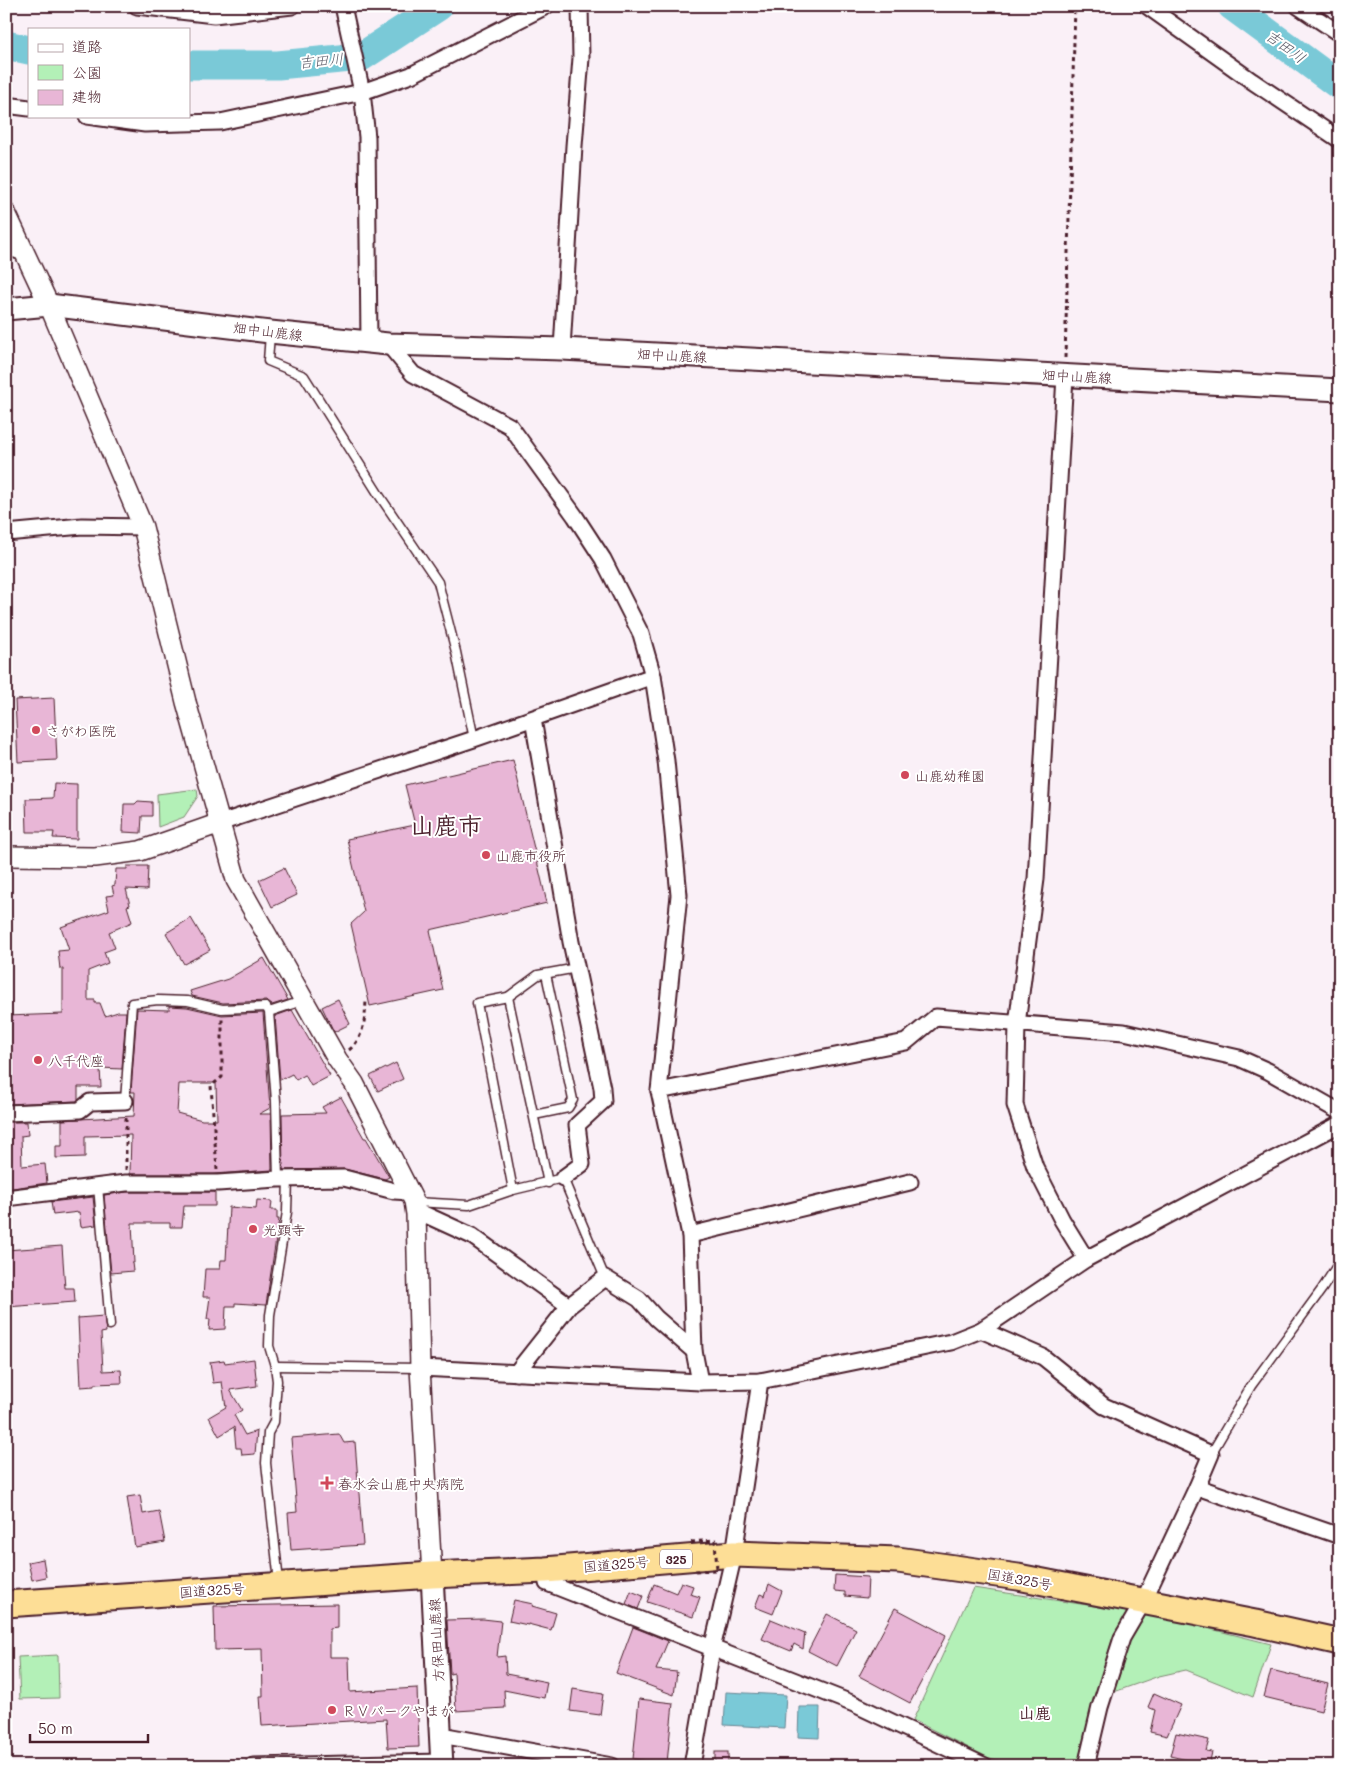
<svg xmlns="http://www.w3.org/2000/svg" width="1346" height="1772" font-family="Mali,'Klee One',sans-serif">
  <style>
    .green { fill: #b3f0b7; stroke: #7e8871 }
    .water { fill: #7ac9d7; stroke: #678592 }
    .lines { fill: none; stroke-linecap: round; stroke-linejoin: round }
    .river { stroke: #7ac9d7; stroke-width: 29 }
    .building { fill: #e8b6d6; stroke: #4a1f2b; fill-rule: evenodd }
    .service-casing { stroke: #4a1f2b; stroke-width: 11 }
    .minor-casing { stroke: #4a1f2b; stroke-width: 19 }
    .tertiary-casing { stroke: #4a1f2b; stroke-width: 22 }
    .secondary-casing { stroke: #4a1f2b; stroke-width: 25 }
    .trunk-casing { stroke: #4a1f2b; stroke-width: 29 }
    .path { stroke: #4a1f2b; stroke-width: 3; stroke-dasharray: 4 4; stroke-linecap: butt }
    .service { stroke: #fff; stroke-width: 8 }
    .minor { stroke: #fff; stroke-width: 15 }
    .tertiary { stroke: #fff; stroke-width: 19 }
    .secondary { stroke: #fff; stroke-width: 21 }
    .trunk { stroke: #fdde96; stroke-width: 25 }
    .path-bridge { stroke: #4a1f2b; stroke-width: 3; stroke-dasharray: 4 4; stroke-linecap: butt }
    .poi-dot { fill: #d1495b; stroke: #fff; stroke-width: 2 }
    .labels { text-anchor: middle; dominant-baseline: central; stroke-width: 4; stroke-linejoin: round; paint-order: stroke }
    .shield { fill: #fff; stroke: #80626b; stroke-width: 1 }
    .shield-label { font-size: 12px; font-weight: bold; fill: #4a1f2b }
    .street-label { font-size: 14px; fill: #4a1f2b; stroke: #fff }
    .poi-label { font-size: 14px; fill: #4a1f2b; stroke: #fff; text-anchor: start }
    .water-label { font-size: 15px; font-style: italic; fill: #5b5a67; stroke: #fff }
    .quarter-label { font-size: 16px; font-weight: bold; fill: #4a1f2b; stroke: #fff }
    .town-label { font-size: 24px; font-weight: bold; fill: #4a1f2b; stroke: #fff }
  </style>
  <rect width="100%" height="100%" fill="#faf0f7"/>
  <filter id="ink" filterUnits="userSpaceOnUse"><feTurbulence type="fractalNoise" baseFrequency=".02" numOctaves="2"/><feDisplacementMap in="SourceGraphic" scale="10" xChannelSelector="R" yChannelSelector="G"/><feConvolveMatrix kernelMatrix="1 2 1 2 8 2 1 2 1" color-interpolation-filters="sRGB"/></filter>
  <g filter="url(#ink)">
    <g class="green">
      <polygon points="197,789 198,796 184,817 158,827 157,794"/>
      <polygon points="973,1588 1128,1611 1114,1634 1092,1705 1077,1766 1015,1766 987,1757 913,1720"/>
      <polygon points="1147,1613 1271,1644 1253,1697 1186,1670 1159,1676 1114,1692 1129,1643"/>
      <polygon points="58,1655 59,1698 20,1699 18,1657"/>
    </g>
    <g class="water">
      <polygon points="726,1692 786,1695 784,1728 724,1725"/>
      <polygon points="799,1707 820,1707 819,1738 798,1737"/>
    </g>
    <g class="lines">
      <g class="river">
        <polyline points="1232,6 1340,86"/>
        <polyline points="6,45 29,50"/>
        <polyline points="189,65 278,65 361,57 439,6"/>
      </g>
    </g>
    <g class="building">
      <polygon points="54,698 57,760 18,762 15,700"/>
      <polygon points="513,760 547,903 430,930 443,990 370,1006 351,924 364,912 347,839 415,825 405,785"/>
      <polygon points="54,783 77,784 77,839 53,838 54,832 27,832 26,799 53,798"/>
      <polygon points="138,801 152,802 152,816 142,816 141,833 123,832 124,804 135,804"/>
      <polygon points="127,866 148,866 147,890 126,889 130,905 127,906 132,922 109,932 115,948 104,952 108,963 88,971 88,1000 95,1000 95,1003 100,1003 105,1016 118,1012 126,1012 122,1069 100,1068 101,1087 78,1087 78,1099 77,1101 6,1104 6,1016 63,1014 63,969 60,969 58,951 69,950 61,927 109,910 106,896 114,895 112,886 115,885 116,869 127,869"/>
      <polygon points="284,868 297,895 272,907 259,880"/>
      <polygon points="191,918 210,950 184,964 166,933"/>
      <polygon points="264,958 288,1000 272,1005 266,1001 223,1003 192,996 190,991 228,979"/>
      <polygon points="338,999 350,1024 334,1032 322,1007"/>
      <path d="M169,1006L187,1007L222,1015L263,1013L270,1108L259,1114H271L272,1170L214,1174H130L131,1135L85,1136V1157L56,1158V1146H62V1120L134,1116L135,1092H131L137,1009L169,1010ZM187,1083H216L217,1120H202L177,1113L179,1084H186Z"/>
      <polygon points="292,1010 330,1076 311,1086 305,1075 296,1080 292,1074 280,1080 275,1016"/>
      <polygon points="396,1063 403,1079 378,1091 370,1076"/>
      <polygon points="341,1097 364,1138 366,1138 389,1177 385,1179 344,1169 283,1170 282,1114 326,1113 322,1107"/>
      <polygon points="7,1122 27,1122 28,1135 21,1136 22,1166 45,1164 47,1183 6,1189 6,1166 9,1166"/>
      <polygon points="127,1192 215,1192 215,1206 184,1206 182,1227 170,1227 170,1223 132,1223 134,1263 132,1263 133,1271 111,1273 104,1195"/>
      <polygon points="93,1197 96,1225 81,1227 79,1212 53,1215 51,1202"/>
      <polygon points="257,1200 272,1201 271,1210 277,1210 277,1219 279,1219 266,1305 235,1303 235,1306 226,1306 225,1329 209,1330 210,1319 207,1319 210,1297 203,1297 205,1269 220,1269 221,1260 226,1260 229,1207 256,1209"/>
      <polygon points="62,1246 65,1288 74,1288 75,1302 6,1307 6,1250"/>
      <polygon points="104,1316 106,1332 101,1333 103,1371 121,1370 122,1383 94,1384 94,1386 81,1387 78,1318"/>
      <polygon points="254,1359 257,1386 230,1390 242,1410 234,1415 245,1435 257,1431 255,1454 242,1455 241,1448 236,1448 234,1427 219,1436 209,1417 226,1407 222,1382 213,1383 210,1362 224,1360 225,1363"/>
      <polygon points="339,1434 344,1443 355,1442 363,1545 291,1550 288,1513 297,1512 291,1438"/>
      <polygon points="140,1495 143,1514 159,1511 165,1542 135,1547 127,1497"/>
      <polygon points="43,1559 46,1577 32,1580 28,1562"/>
      <polygon points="835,1575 868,1577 867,1598 845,1596 845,1592 834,1591"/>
      <polygon points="681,1582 693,1586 690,1594 700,1597 693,1617 647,1602 654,1584 676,1593"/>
      <polygon points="769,1584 782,1591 773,1614 755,1607 760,1594 765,1596"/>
      <polygon points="631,1591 643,1596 638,1609 626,1604"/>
      <polygon points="514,1600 533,1604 532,1606 556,1613 551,1630 528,1624 528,1625 509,1621"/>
      <polygon points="337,1604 337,1628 330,1629 330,1657 349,1657 350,1692 417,1688 419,1747 388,1748 386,1719 262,1726 260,1696 263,1696 262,1649 215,1650 214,1606"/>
      <polygon points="895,1608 946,1635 910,1703 859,1676"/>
      <polygon points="827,1614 856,1629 837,1666 808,1651"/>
      <polygon points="483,1619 501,1621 497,1657 505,1656 506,1674 547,1682 544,1698 504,1690 505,1708 456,1711 454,1673 450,1674 447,1620"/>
      <polygon points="771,1619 805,1633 803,1649 794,1644 791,1651 762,1639"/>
      <polygon points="633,1627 668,1641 656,1670 677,1672 674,1695 616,1673"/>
      <polygon points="1271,1670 1328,1684 1321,1711 1264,1697"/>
      <polygon points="573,1689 603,1694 600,1715 570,1711"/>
      <polygon points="1154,1693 1181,1705 1167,1736 1150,1732 1155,1710 1148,1707"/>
      <polygon points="639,1699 673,1703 667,1763 633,1759"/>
      <polygon points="1176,1733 1209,1740 1206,1751 1212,1752 1209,1765 1170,1756"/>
      <rect x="715" y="1752" width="13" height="14"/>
    </g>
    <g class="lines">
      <g class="service-casing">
        <g id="service">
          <polyline points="270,334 268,361 304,376 379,495 438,582 456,652 474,739"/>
          <polyline points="508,997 538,975 577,968"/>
          <polyline points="269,1012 293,1004 303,1000"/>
          <polyline points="125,1101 132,1003 158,1000 188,1001 222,1009 266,1007 269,1012 276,1101 278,1179"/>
          <polyline points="534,1115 568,1108 573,1100 546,974"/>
          <polyline points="98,1186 110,1325"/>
          <polyline points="513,1190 477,1003 508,997 548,1183"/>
          <polyline points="415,1202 469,1205 513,1190 563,1178 605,1278"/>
          <polyline points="275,1366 420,1368"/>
          <polyline points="1211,1454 1251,1386 1322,1289 1340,1261"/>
          <polyline points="279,1582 266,1463 268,1433 274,1422 277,1381 275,1366 269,1346 270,1315 287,1212 288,1179"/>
        </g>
      </g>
      <g class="minor-casing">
        <g id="minor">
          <polyline points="137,6 214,15 292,6"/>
          <polyline points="343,6 362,92 367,137 369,343"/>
          <polyline points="1147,6 1252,81 1340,140"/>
          <polyline points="1298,6 1340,34"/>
          <polyline points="6,105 29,108"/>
          <polyline points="87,116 145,124 220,122 362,92 411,75 546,6"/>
          <polyline points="6,247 25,253"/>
          <polyline points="388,344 413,374 510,426 575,516 603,559 641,634 653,676 666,761 679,895 659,1091 690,1235 694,1351 700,1382"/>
          <polyline points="562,349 574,146 581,58 580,6"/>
          <polyline points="1065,376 1036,879 1017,1024 1015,1105 1035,1167 1062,1220 1086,1259"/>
          <polyline points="6,533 82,526 143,527"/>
          <polyline points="533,719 571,942 602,1088 603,1101 577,1125 582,1164 563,1178"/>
          <polyline points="220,823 474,739 653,676"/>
          <polyline points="659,1091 906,1042 936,1017 1124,1032 1239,1058 1268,1071 1340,1112"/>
          <polyline points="6,1113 80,1110 90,1102 125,1101"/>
          <polyline points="6,1198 126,1183 218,1183 278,1179 344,1178 394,1191 410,1192"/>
          <polyline points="416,1214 426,1215 472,1236 569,1306"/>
          <polyline points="690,1235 910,1182"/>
          <polyline points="981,1330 1043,1357 1104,1406 1211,1454 1197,1487 1143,1602 1122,1638 1100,1707 1086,1766"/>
          <polyline points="420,1368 700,1382 760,1381 951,1342 981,1330 1086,1259 1340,1124"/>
          <polyline points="516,1373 569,1306 605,1278 639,1299 656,1318 694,1351"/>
          <polyline points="1197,1487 1340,1536"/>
          <polyline points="545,1570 547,1583 854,1704 985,1766"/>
          <polyline points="441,1735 612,1766"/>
          <polyline points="253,1766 442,1762"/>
          <polyline points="692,1766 712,1649 734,1554 760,1381"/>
        </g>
      </g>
      <g class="tertiary-casing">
        <g id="tertiary">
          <polyline points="6,213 49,305 143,527 186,702 236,880 337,1059 354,1083 414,1201 416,1214 420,1368 432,1575"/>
          <polyline points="6,856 95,857 140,851 220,823"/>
        </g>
      </g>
      <g class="secondary-casing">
        <g id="secondary">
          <polyline points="6,309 49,305 270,332 388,344 562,349 1340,390"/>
          <polyline points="432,1575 442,1766"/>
        </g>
      </g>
      <g class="trunk-casing">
        <polyline id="trunk" points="6,1604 432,1575 545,1570 734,1554 898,1560 1018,1577 1255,1623 1340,1642"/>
      </g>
      <g class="path">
        <polyline points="1065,358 1075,6"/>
        <path d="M349,1050C364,1038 365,1019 366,1001"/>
        <polyline points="126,1170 126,1116"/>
        <polyline points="217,1170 211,1086 222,1077 222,1019"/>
      </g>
      <use href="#service" class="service"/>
      <use href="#minor" class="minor"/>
      <use href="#tertiary" class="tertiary"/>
      <use href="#secondary" class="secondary"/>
      <use href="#trunk" class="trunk"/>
      <polyline class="path-bridge" points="691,1542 715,1540 717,1570 694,1571"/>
    </g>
  </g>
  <g class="poi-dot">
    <circle cx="36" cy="730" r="5"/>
    <circle cx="905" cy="775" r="5"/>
    <circle cx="486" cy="855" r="5"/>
    <circle cx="38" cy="1060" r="5"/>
    <circle cx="253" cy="1229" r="5"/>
    <path d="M324.5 1475.5h5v5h5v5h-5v5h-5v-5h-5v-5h5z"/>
    <circle cx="332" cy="1710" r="5"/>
  </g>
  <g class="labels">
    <rect class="shield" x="660" y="1549.5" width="32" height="19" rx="4"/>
    <g class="shield-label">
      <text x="676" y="1559">325</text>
    </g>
    <g class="street-label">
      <text transform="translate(268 331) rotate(7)">畑中山鹿線</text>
      <text transform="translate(672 355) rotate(3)">畑中山鹿線</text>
      <text transform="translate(1077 376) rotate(3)">畑中山鹿線</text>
      <text transform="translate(616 1564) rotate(-5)">国道325号</text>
      <text transform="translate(1020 1579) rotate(10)">国道325号</text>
      <text transform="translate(212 1590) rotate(-4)">国道325号</text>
      <text transform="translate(436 1640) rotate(-93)">方保田山鹿線</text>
    </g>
    <g class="poi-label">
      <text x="46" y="730">さがわ医院</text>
      <text x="915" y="775">山鹿幼稚園</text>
      <text x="496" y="855">山鹿市役所</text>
      <text x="48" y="1060">八千代座</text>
      <text x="263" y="1229">光顕寺</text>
      <text x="338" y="1483">春水会山鹿中央病院</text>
      <text x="342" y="1710">ＲＶパークやまが</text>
    </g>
    <g class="water-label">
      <text transform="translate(1286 46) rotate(36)">吉田川</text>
      <text transform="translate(321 60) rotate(-5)">吉田川</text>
    </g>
    <g class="quarter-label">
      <text x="1035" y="1712">山鹿</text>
    </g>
    <g class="town-label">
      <text x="446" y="824">山鹿市</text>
    </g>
  </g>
  <rect width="1346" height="1772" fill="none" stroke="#fff" stroke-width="25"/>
  <rect x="12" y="12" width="1321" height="1747" fill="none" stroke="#4a1f2b" stroke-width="2" filter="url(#ink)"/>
  <rect x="28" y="28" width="162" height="90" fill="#ffffff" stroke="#b7a5aa"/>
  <rect x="38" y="44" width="25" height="8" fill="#ffffff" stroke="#b7a5aa"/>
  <text x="72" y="52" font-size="15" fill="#4a1f2b">道路</text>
  <rect x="38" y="65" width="25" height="15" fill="#b3f0b7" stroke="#b7a5aa"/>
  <text x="72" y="78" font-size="15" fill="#4a1f2b">公園</text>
  <rect x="38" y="90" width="25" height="15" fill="#e8b6d6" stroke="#b7a5aa"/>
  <text x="72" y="102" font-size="15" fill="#4a1f2b">建物</text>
  <path d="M30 1734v8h118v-8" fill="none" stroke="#4a1f2b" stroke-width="2.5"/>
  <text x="38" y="1734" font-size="15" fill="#4a1f2b" stroke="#ffffff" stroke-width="4" paint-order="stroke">50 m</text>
</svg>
